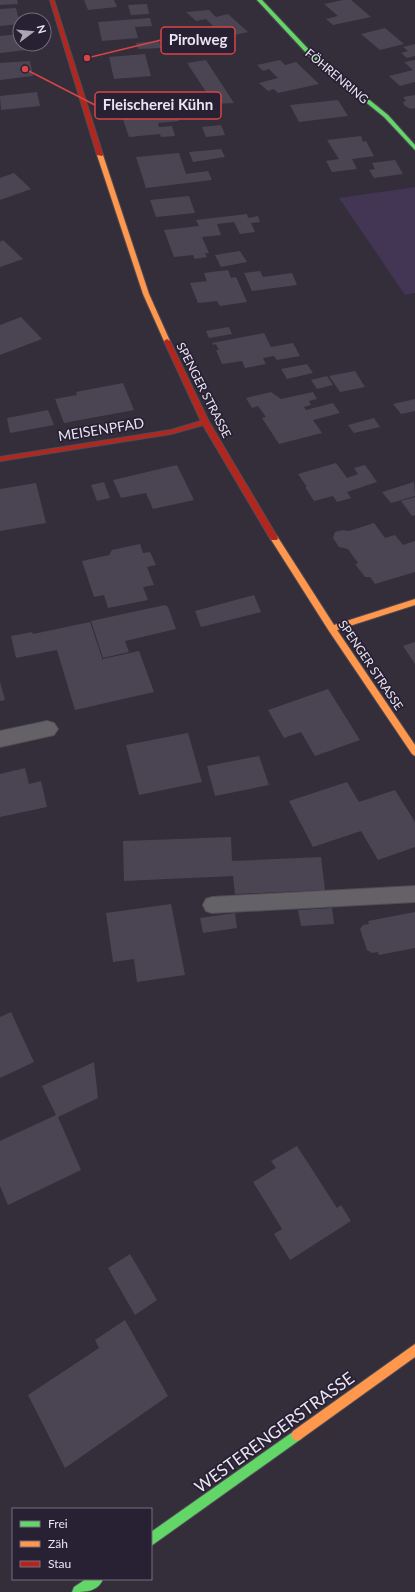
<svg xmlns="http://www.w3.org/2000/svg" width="415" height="1592" font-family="Lato,sans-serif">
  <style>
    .green { fill: #433554 }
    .building { fill: #4b4553 }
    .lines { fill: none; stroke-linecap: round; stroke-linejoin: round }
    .lane-casing { stroke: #504c57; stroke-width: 2 }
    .street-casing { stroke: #504c57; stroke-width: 2 }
    .fast-casing { stroke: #504c57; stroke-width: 2 }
    .slow-casing { stroke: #504c57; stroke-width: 2 }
    .jam-casing { stroke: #504c57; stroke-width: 2 }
    .lane { fill: #646267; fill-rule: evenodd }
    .street { fill: #646267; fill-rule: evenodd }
    .fast { fill: #63d668; fill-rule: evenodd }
    .slow { fill: #ff974d; fill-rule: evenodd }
    .jam { fill: #b3261e; fill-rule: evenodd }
    .labels { text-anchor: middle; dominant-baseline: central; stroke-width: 3.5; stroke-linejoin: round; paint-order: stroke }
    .far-street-label { font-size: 12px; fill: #eae5f2; stroke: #282033 }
    .street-label { font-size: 14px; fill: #eae5f2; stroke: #282033 }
    .near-street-label { font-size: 17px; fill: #eae5f2; stroke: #282033 }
    .leader { fill: none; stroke: #d94446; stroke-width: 1.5 }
    .callout-dot { fill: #d94446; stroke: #282033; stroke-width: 1.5 }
    .callout { fill: #282033; stroke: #d94446; stroke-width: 1.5 }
    .callout-label { font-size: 15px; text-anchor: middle; font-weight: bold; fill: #eae5f2 }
  </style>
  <rect width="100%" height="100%" fill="#332e3a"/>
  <polygon class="green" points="415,187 415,293 405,295 339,198"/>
  <g class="building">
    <polygon points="0,0 17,0 18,4 0,5"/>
    <polygon points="84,0 114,0 117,7 88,10"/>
    <polygon points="343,0 351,0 371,17 333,25 326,19 338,16 324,4"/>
    <polygon points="147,4 149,14 131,15 128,5"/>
    <polygon points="16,8 20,24 0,26 0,9"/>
    <polygon points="209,10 216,17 228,14 248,32 217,39 206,27 213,26 206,19 196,21 186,12"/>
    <polygon points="150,18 152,26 135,27 138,38 102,41 98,22"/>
    <polygon points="385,28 404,44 380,50 361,34"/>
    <polygon points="20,34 20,44 25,44 27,50 0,53 0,36"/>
    <polygon points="159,41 161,48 138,49 136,43"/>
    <polygon points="415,44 415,56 407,58 401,53 408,51 403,47"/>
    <polygon points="145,54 151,76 114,79 109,57"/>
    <polygon points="206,60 234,103 214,104 187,63"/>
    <polygon points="280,60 285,65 296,62 319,84 278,93 274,89 268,91 259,83 278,78 269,69 263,71 257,65"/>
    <polygon points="415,60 415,82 400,86 389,76 413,70 404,62"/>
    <polygon points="30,61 33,76 0,80 0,63"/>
    <polygon points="37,92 40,106 1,110 0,96"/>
    <polygon points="415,95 415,108 411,109 405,106 403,102 406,101 403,97"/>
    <polygon points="338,100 348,116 299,122 290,105"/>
    <polygon points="189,109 191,114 177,115 179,121 158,123 159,127 172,126 175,136 161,137 160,134 129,137 122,116"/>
    <polygon points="221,125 225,135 206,137 202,127"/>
    <polygon points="361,136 363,142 366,141 374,156 352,159 357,169 332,172 326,161 339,159 327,140"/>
    <polygon points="221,149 225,157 193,162 189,152"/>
    <polygon points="179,153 186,174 208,171 212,180 146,188 136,157"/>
    <polygon points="395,160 403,174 374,178 369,170 375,169 372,163"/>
    <polygon points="14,173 31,189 0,200 0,178"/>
    <polygon points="189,196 195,213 156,217 150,200"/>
    <polygon points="247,214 248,218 258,216 260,222 251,223 255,232 240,234 234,222 217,224 221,235 202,237 209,253 205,253 207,257 195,259 193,255 174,257 164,230 199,226 196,220"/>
    <polygon points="3,240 23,259 0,267 0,242"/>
    <polygon points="240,251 247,262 221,267 215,255"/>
    <polygon points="228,270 231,278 236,277 247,302 220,306 217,301 198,303 190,283 207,281 204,273"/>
    <polygon points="260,271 263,277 292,273 297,285 252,291 244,273"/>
    <polygon points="21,317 42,339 0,355 0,325"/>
    <polygon points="229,327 232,334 209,338 206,331"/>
    <polygon points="264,333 271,347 293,343 300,356 277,360 274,356 263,358 266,364 245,368 242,361 222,364 216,350 219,350 216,344 213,345 212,343"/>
    <polygon points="307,364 313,373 287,379 281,369"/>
    <polygon points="355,371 365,387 340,392 329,376"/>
    <polygon points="327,376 333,385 317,389 311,380"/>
    <polygon points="123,383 134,410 64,423 55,399 77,395 76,392"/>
    <polygon points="271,392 281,399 313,392 317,399 309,401 311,405 304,407 306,410 333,403 340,413 313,420 322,433 279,444 262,418 266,417 258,406 252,408 246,398"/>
    <polygon points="415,399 415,411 401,414 393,404"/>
    <polygon points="48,410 54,425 10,433 7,418"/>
    <polygon points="374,418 380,427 354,433 348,425"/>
    <polygon points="336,463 347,478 358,474 354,468 365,465 377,482 347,492 351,498 337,502 333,496 314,501 305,487 307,487 298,474"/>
    <polygon points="177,465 194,500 153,509 146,493 121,498 113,480"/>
    <polygon points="104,482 110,498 97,501 91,485"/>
    <polygon points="414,482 415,496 391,503 382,492"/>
    <polygon points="36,483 46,523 0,531 0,489"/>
    <polygon points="415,497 415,515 412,516 401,501"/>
    <polygon points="374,523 385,538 395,535 403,545 415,541 415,572 375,584 370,577 365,577 355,564 358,563 348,549 339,547 333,538 335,532 343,530 349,531"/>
    <polygon points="140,544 143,553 150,552 156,565 147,567 154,585 143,587 148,600 108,608 104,595 94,597 82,561 109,555 112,550"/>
    <polygon points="254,595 261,612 201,627 195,611"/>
    <polygon points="165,605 168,607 176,629 125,641 129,652 103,658 91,621"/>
    <polygon points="90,622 103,661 103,659 139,651 154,692 75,710 57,650 16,658 11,636 32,632 33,634"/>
    <polygon points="415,642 415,664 403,646"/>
    <polygon points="0,682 5,700 0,701"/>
    <polygon points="328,689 360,740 315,756 301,732 284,738 268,710"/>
    <polygon points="188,733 202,782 139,795 126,745"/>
    <polygon points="259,756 269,785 215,796 207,766"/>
    <polygon points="25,768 29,784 41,781 47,807 0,817 0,774"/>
    <polygon points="347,782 359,802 395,790 415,822 415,847 378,860 361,831 313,847 289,801"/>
    <polygon points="231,837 232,861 321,857 325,890 235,894 233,876 124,881 123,841"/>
    <polygon points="171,904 185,975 137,982 134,959 113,962 106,913"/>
    <polygon points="332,908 334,924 301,926 298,910"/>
    <polygon points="415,912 415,948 379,955 378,952 372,953 367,950 360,929 363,925 369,924 368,921"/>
    <polygon points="235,913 237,928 203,933 200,918"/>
    <polygon points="11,1012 34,1062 0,1078 0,1017"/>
    <polygon points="94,1062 98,1098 58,1117 81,1170 8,1205 0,1186 0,1141 56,1115 42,1086"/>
    <polygon points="297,1146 337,1208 341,1205 351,1221 290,1260 274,1234 282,1229 253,1182 276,1168 271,1161"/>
    <polygon points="130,1254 157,1300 135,1315 108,1268"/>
    <polygon points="125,1320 168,1396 65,1468 28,1395 99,1348 95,1340"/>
  </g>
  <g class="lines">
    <g class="lane-casing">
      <polygon id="lane" points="415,886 415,902 212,913 206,911 203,905 206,899 212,897"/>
    </g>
    <g class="street-casing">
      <polygon id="street" points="47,721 54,723 58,729 54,735 0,747 0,731"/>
    </g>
    <g class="fast-casing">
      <g id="fast">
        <polygon points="257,0 262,0 313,54 388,115 415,145 415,150 384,117 309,56"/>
        <polygon points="297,1429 301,1431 303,1435 301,1439 151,1546 151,1532"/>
        <path d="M86,1579H103C98,1592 85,1592 72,1592L74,1587Z"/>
      </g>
    </g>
    <g class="slow-casing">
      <g id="slow">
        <polygon points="98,154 103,155 149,294 170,341 169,342 165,342 164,341 143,294 97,155"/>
        <polygon points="274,535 277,536 334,625 415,599 415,605 337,630 415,745 415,756 412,754 329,631 270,538"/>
        <polygon points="415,1344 415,1357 301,1439 297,1441 293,1439 291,1435 293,1431"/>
      </g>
    </g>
    <g class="jam-casing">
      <g id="jam">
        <polygon points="50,0 54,0 103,155 102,156 97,155"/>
        <polygon points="167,339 170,341 209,422 278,538 277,540 271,540 203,425 171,434 0,461 0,457 171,430 201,421 164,341"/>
      </g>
    </g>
    <use href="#lane" class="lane"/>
    <use href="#street" class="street"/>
    <use href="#fast" class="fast"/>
    <use href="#slow" class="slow"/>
    <use href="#jam" class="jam"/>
  </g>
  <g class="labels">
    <g class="far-street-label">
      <text transform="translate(337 76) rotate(40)">FÖHRENRING</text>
      <text transform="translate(204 390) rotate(63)">SPENGER STRASSE</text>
      <text transform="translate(371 665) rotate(56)">SPENGER STRASSE</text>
    </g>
    <g class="street-label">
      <text transform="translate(101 429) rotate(-9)">MEISENPFAD</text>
    </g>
    <g class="near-street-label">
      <text transform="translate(274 1432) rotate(-36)">WESTERENGERSTRASSE</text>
    </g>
  </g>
  <path class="leader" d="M87 58L161 40M25 69L95 105"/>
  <g class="callout-dot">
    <circle cx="87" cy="58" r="4"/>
    <circle cx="25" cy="69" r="4"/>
  </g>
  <g class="callout">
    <rect x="161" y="27" width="74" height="27" rx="4"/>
    <rect x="95" y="92" width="126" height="27" rx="4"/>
  </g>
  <g class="callout-label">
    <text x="198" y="45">Pirolweg</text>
    <text x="158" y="110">Fleischerei Kühn</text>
  </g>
  <rect x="12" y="1508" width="140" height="72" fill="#282033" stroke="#766f7f"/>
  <rect x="20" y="1521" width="20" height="6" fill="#63d668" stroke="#766f7f"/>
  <text x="48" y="1528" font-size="12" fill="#eae5f2">Frei</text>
  <rect x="20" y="1541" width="20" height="6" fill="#ff974d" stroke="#766f7f"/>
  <text x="48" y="1548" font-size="12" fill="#eae5f2">Zäh</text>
  <rect x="20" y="1561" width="20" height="6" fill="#b3261e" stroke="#766f7f"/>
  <text x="48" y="1568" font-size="12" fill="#eae5f2">Stau</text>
  <g transform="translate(32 32) rotate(74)"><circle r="19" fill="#282033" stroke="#766f7f"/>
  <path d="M0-3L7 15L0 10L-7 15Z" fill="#aaa5b2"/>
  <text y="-6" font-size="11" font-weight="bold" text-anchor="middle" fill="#eae5f2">N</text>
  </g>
</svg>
